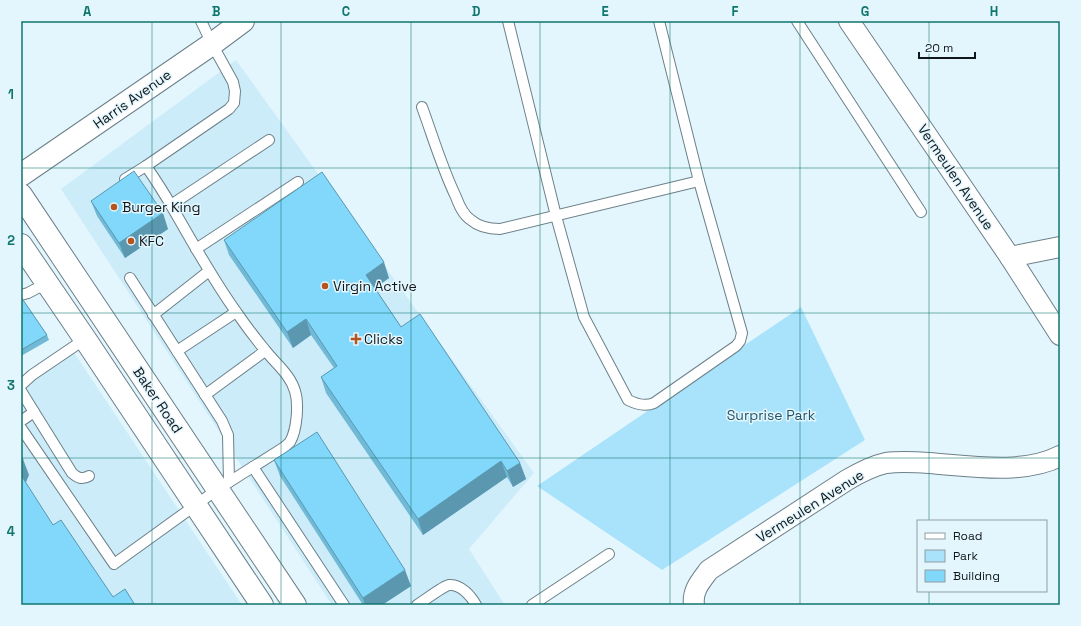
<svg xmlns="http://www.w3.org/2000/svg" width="1081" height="626" font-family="'Space Grotesk',sans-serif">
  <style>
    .built { fill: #cdecfa }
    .green { fill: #a9e3fb }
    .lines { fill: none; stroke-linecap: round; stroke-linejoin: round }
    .service-casing { stroke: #6c8089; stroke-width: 12 }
    .minor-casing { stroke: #6c8089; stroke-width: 22 }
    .secondary-casing { stroke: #6c8089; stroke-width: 24 }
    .service { stroke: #fff; stroke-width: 10 }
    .minor { stroke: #fff; stroke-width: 20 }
    .secondary { stroke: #fff; stroke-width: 22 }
    .wall { fill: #70bad7 }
    .shaded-wall { fill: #5b97af }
    .building { fill: #82d8fa; stroke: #5b97af }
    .grid { fill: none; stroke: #0f766e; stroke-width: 1; stroke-opacity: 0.55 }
    .poi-dot { fill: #b7531e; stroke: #e4f6fd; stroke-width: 1.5 }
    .labels { text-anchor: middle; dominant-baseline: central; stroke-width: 3; stroke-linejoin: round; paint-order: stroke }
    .street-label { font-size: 14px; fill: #0f171a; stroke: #e4f6fd }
    .poi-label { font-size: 14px; fill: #0f171a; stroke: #e4f6fd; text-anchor: start }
    .park-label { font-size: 14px; fill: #245567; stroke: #e4f6fd }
    .neatline { fill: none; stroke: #0f766e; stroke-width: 1.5 }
    .grid-label { font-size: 13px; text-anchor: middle; font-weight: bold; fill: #0f766e }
  </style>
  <rect width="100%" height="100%" fill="#e4f6fd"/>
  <g class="built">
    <polygon points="236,60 534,473 469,549 505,605 332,605 61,189"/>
    <polygon points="73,351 242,605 21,605 21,386"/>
  </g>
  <polygon class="green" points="801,307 865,440 662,570 537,486"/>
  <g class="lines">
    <g class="service-casing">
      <g id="service">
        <path d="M508,21L556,216L584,317L628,400C636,404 645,407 654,403L736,346L740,341L742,333L699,181L659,21"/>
        <polyline points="797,21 921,212"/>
        <path d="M422,107C433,137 442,168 456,197C459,205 463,215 471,220C479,227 489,229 500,229L699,181"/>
        <polyline points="125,179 146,166 229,109 234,103 235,91 233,82 212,44 201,21"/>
        <polyline points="171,205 269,140"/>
        <polyline points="196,249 298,182"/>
        <polyline points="130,278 222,421 228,435 229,482"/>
        <polyline points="21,295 28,293 47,283"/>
        <polyline points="153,315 209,271"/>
        <polyline points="177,351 236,312"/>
        <polyline points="21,385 32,375 85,339"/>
        <polyline points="21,391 34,412"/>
        <polyline points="205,395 265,351"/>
        <path d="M21,421L34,412L72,473C78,478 82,480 89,476"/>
        <path d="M21,428L114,564L218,489L283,448C286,446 288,444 290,442C297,430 299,404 295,391C290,374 275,363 265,350C255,338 246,326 237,313C213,280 193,243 172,207C164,193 155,179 146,166"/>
        <polyline points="253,467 344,605"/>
        <path d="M417,605C424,601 443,586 449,585C461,584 471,596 476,605"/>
        <polyline points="532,605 609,554"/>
      </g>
    </g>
    <g class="minor-casing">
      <g id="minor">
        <polyline points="849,21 1010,257 1060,335"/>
        <polyline points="1010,257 1060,247"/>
        <path d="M694,605C692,590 701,581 709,570L847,480C859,473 872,466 886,463C901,461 915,462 929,463C970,466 1023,475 1060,456"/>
      </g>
    </g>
    <g class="secondary-casing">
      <g id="secondary">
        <polyline points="21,175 212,44 243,21"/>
        <polyline points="21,195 295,605"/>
        <polyline points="21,245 85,339 262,605"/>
      </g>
    </g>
    <use href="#service" class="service"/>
    <use href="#minor" class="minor"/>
    <use href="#secondary" class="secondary"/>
  </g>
  <g class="wall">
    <polygon points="91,201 168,229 125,258 97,216"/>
    <polygon points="224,240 389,278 375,288 401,327 520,463 526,479 513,487 507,477 423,535 326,393 321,377 334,368 311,335 293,348 229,255"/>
    <polygon points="21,297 47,335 49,340 21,356"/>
    <polygon points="274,460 411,586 382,605 363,605 280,476"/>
  </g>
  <g class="shaded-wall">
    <polygon points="163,213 168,229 125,258 119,243"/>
    <polygon points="384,262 389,278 372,290 366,275"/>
    <polygon points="306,319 311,335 293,348 287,332"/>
    <polygon points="23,459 29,475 24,487 21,477 21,465"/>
    <polygon points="501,461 507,477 423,535 418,519"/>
    <polygon points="520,463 526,479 513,487 507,471"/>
    <polygon points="405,570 411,586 382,605 365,605 363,598"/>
  </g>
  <g class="building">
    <polygon points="134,171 163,213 119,243 91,201"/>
    <polygon points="322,172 384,262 366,275 401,327 420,314 520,463 507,471 501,461 418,519 321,377 337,366 306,319 287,332 224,240"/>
    <polygon points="21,297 47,335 21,350"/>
    <polygon points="317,432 405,570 363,598 274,460"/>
    <polygon points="21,456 23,459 21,465"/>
    <polygon points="21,475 53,525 61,520 113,597 125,589 135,605 21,605"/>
  </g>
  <path class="grid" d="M152,21V605M281,21V605M411,21V605M540,21V605M670,21V605M800,21V605M929,21V521M21,168H1060M21,313H1060M21,458H1060M929,591V605"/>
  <g class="poi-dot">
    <circle cx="114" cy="207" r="4"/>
    <circle cx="131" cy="241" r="4"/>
    <circle cx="325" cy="286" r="4"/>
    <path d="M354 333h4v4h4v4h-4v4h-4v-4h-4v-4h4z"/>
  </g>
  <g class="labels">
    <g class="street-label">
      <text transform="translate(132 99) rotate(-35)">Harris Avenue</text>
      <text transform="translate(956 177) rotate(56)">Vermeulen Avenue</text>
      <text transform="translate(158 400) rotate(56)">Baker Road</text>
      <text transform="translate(810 506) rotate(-32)">Vermeulen Avenue</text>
    </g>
    <g class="poi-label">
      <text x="122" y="207">Burger King</text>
      <text x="139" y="241">KFC</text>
      <text x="333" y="286">Virgin Active</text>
      <text x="364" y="339">Clicks</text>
    </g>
    <g class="park-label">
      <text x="771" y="415">Surprise Park</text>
    </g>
  </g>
  <rect width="1081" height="626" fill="none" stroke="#e4f6fd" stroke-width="44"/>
  <rect x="917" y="520" width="130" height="72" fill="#e4f6fd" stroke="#8f9da2"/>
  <rect x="925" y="533" width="20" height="6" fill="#ffffff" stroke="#8f9da2"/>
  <text x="953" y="540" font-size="12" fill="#0f171a">Road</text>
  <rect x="925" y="550" width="20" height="12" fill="#a9e3fb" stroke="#8f9da2"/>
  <text x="953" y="560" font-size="12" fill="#0f171a">Park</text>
  <rect x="925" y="570" width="20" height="12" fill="#82d8fa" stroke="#8f9da2"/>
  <text x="953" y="580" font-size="12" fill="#0f171a">Building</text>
  <path d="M919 52v6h56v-6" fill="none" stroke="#0f171a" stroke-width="2"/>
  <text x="925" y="52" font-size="12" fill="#0f171a" stroke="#e4f6fd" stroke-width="3" paint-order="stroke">20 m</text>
  <rect x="22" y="22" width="1037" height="582" class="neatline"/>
  <g class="grid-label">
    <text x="87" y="16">A</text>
    <text x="216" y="16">B</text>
    <text x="346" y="16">C</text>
    <text x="476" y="16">D</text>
    <text x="605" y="16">E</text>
    <text x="735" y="16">F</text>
    <text x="865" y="16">G</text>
    <text x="994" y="16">H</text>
    <text x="11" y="99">1</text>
    <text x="11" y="245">2</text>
    <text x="11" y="390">3</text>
    <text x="11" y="536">4</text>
  </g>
</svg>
